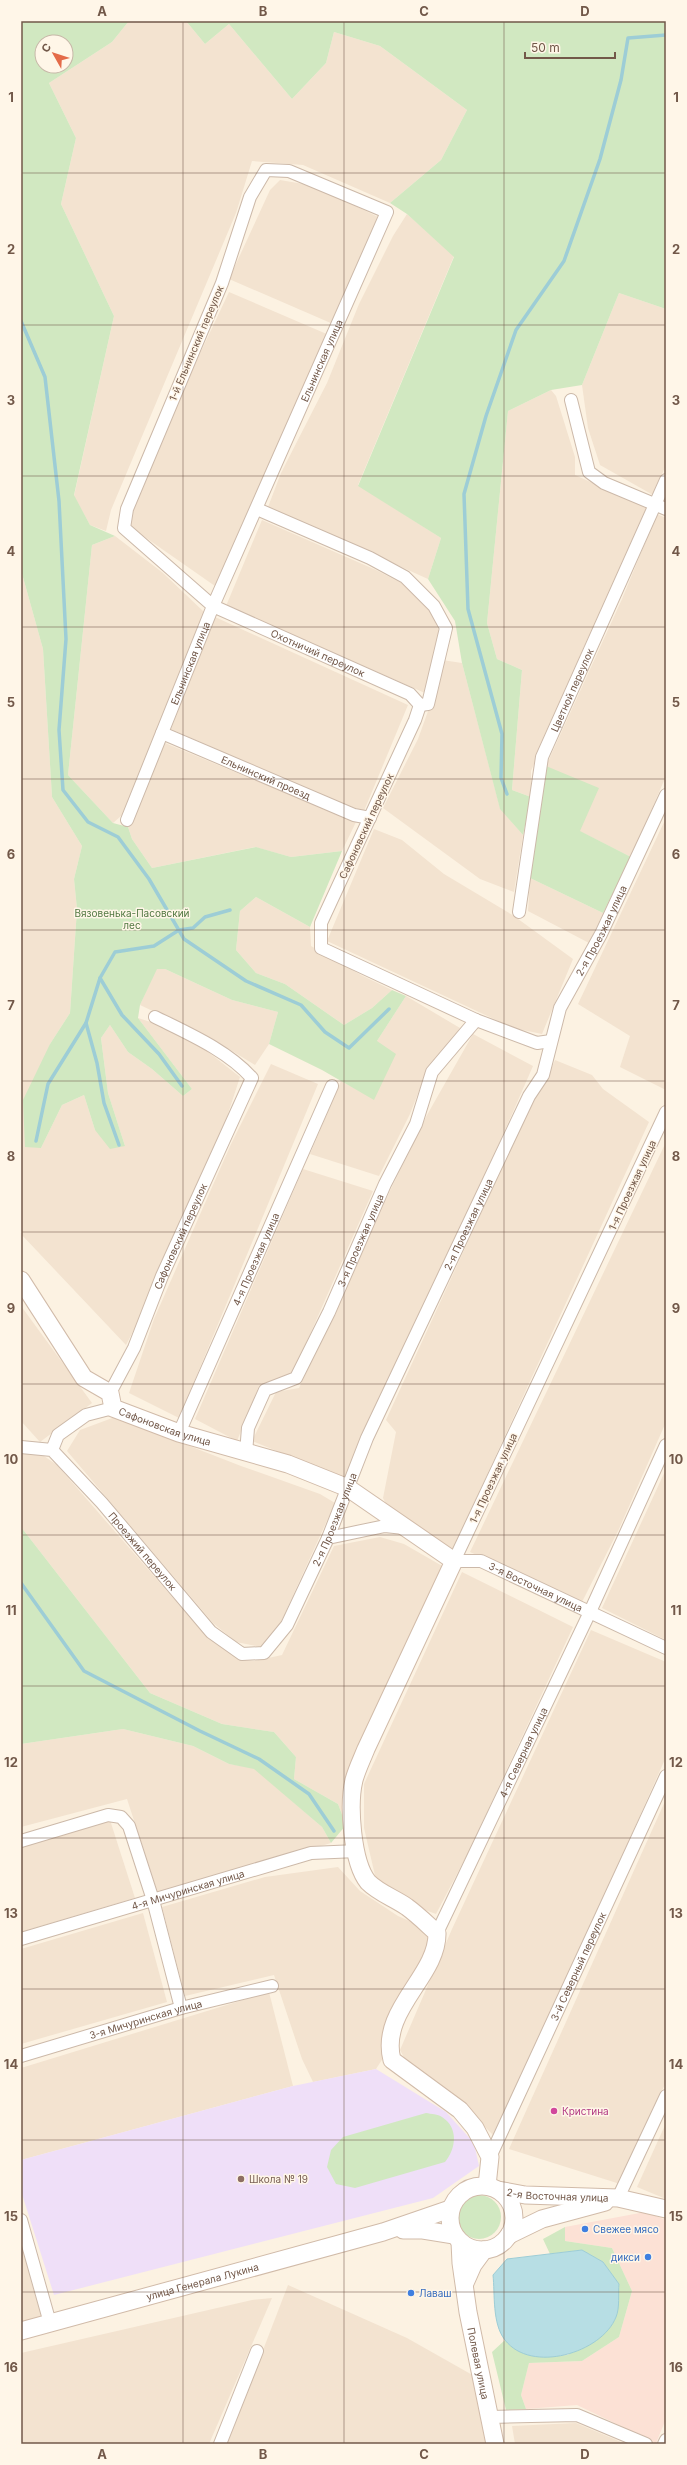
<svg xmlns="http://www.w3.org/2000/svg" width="687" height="2465" font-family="Inter,sans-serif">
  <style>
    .residential { fill: #f3e3d0 }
    .commercial { fill: #fce1d5 }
    .education { fill: #efdff8 }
    .green { fill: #d1e8c1; fill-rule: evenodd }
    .water { fill: #b7dee4; stroke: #9dcdd6 }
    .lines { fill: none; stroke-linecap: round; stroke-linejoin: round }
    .stream { stroke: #9dcdd6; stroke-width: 3.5 }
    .street-casing { stroke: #ccb9a9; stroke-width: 14 }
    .secondary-casing { stroke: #d1bba9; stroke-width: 19 }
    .street { stroke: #fff; stroke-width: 12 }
    .secondary { stroke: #fff; stroke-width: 17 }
    .grid { fill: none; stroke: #725849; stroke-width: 1; stroke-opacity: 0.55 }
    .hotel-dot { fill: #d1479c; stroke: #fff6e8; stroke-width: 1.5 }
    .education-dot { fill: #8d6e63; stroke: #fff6e8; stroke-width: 1.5 }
    .shop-dot { fill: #3f7fe0; stroke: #fff6e8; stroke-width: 1.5 }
    .labels { text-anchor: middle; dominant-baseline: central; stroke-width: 3; stroke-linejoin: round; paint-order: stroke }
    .street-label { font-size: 10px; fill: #725849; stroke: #fff6e8 }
    .park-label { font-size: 10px; fill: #527842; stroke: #fff6e8 }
    .hotel-label { font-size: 10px; fill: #b23c85; stroke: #fff6e8; text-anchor: start }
    .education-label { font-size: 10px; fill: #785e54; stroke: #fff6e8; text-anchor: start }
    .shop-label { font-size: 10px; fill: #366cbe; stroke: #fff6e8; text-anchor: start }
    .neatline { fill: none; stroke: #725849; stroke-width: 1.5 }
    .grid-label { font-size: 13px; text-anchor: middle; font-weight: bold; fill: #725849 }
  </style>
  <rect width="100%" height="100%" fill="#fcf2e2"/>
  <g class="residential">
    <polygon points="129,21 186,21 205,44 229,24 292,99 326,63 334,32 380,46 467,110 441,160 390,203 303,165 252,161 236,213 111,510 106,531 90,525 74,496 114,316 61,204 76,138 49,83 112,42"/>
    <polygon points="280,180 315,186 380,218 333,324 229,279 270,190"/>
    <polygon points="407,214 454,256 358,485 441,538 428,579 268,507 281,473 327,383 359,304 393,236"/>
    <polygon points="229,292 329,335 215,586 129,526 138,492 170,417"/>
    <polygon points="619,293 666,309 666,465 653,495 600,465 588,428 582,385"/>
    <polygon points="551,390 556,396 575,457 575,475 648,508 586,642 531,771 531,797 512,790 522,670 497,659 487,623 508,411"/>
    <polygon points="657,514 666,518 666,776 631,857 579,831 546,766 622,599"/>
    <polygon points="262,520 376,570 405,585 428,606 439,631 425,693 226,606"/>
    <polygon points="115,536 163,573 204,612 158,733 122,815 113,823 68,775 92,545"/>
    <polygon points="21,570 43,649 52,797 82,846 74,879 77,909 70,1013 50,1044 41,1148 62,1105 84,1095 95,1130 125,1146 108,1093 101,1038 110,1025 128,1052 152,1069 183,1096 192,1089 138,1018 160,1025 198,1044 240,1077 222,1132 150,1298 126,1345 21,1234"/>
    <polygon points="215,617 408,705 364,811 324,797 171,729"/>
    <polygon points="442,660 462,663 500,808 523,835 514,892 480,879 383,808 418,739 436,689"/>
    <polygon points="165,743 356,822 342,851 291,857 255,847 152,868 132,839 128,827"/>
    <polygon points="666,818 666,1090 620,1067 630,1036 578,1004"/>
    <polygon points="374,829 402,840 444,874 514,916 573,959 542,1034 513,1028 327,941"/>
    <polygon points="530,878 603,913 589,943 528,911"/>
    <polygon points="256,897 310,927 311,946 361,975 392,990 372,1008 344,1025 285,984 256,973 236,950 240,911"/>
    <polygon points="156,969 165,969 232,1000 278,1012 269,1044 255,1065 214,1040 140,1005"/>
    <polygon points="406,996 460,1028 427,1070 410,1114 379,1176 310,1154 341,1081 374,1099 377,1041"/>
    <polygon points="473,1034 533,1066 484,1178 345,1479 252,1441 276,1392 299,1388 367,1238 427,1115"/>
    <polygon points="555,1060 592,1075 603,1089 649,1122 453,1549 389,1510 383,1498 396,1432 386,1420 534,1098 545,1083"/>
    <polygon points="271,1064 318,1084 179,1418 129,1393 154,1319 231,1144"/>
    <polygon points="666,1142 666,1422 619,1529 582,1602 470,1552"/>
    <polygon points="303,1169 373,1191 293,1373 259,1386 237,1441 195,1419"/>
    <polygon points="21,1306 92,1403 40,1442 21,1421"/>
    <polygon points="115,1417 241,1466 320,1494 335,1503 280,1624 261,1647 236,1642 213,1623 67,1451 80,1430"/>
    <polygon points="21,1453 44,1456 57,1465 207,1637 240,1660 254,1661 282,1655 334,1546 380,1537 404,1544 444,1567 380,1707 346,1825 338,1804 294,1779 296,1757 274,1732 222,1724 150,1693 21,1527"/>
    <polygon points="666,1469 666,1640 602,1608"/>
    <polygon points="462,1572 573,1627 468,1853 436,1914 403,1902 377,1884 364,1828 364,1784"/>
    <polygon points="591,1630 666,1662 666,1757 569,1975 493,2135 456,2098 406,2061 400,2050 452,1929"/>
    <polygon points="123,1729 193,1746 229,1764 254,1768 322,1827 331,1843 158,1894 127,1799 21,1827 21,1744"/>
    <polygon points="666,1799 666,2082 620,2184 509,2149"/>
    <polygon points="110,1820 135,1898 21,1932 21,1846"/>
    <polygon points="338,1867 360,1891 398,1916 430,1930 431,1944 385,2055 376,2069 313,2082 302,2059 274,1975 185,1996 162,1907 265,1877"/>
    <polygon points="143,1913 167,2002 21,2044 21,1949"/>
    <polygon points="269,1992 293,2086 21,2160 21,2068"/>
    <polygon points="666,2123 666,2199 637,2187"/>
    <polygon points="21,2243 42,2319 21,2325"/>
    <polygon points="288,2285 407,2338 476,2377 488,2444 227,2444"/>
    <polygon points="272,2298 209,2444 21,2444 21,2353 252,2300"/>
    <polygon points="576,2423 626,2444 515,2444 512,2426"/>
  </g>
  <polygon class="commercial" points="645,2212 666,2220 666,2419 656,2443 577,2405 526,2409 521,2395 529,2363 582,2361 619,2337 632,2291 612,2248 565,2241 565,2227"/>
  <polygon class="education" points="376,2069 446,2112 474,2143 479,2166 433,2198 54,2295 21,2191 21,2160 293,2086"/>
  <g class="green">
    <path d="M21,21H129L112,42L49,83L76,138L61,204L114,316L74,495L90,525L115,536L92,545L68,775L113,823L128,827L132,839L152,868L256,847L291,857L342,851L310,927L256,897L240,911L236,950L256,973L285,984L344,1025L372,1008L392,990L406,996L377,1041L396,1054L374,1100L322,1070L269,1044L278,1012L232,1000L165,969H157L140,1005L138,1018L192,1089L183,1096L152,1069L128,1052L110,1025L101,1038L108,1093L125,1146L110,1149L95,1130L84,1095L62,1105L41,1148L25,1147L23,1100L50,1044L70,1013L77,909L74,879L82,846L52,797L43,649L21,570ZM42,42H66V66H42Z"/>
    <polygon points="186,21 666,21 666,309 619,293 582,385 551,390 508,411 487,623 497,659 522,670 512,790 531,797 523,835 500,809 462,663 455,621 428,579 441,538 358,486 454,257 407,214 390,203 441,160 467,110 380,46 334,32 326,63 292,99 229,24 205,44"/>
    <polygon points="546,766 599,788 580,831 631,857 603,913 530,878"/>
    <polygon points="21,1527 150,1693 222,1724 274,1732 296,1757 294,1779 338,1804 346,1825 331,1843 322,1827 254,1769 229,1764 193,1746 123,1729 21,1744"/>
    <path d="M426,2113C431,2114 438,2114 442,2117C459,2128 456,2149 445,2162L355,2188L336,2184L327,2167L331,2150L343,2137Z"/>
    <circle cx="479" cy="2217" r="22"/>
    <path d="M565,2227V2241L612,2248L632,2291L619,2337L582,2361L529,2363L521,2395L526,2409L506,2410L492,2352L505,2340C526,2357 542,2357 568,2355L619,2284L603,2262L582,2250L550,2254L543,2239Z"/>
  </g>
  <path class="water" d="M582,2250L603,2262L619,2284C618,2293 620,2308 616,2317C602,2353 531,2374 505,2340C492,2324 495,2294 493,2275L507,2259Z"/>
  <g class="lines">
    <g class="stream">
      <polyline points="21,321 45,377 59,501 66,639 59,730 63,790 88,822 118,837 149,879 184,939 246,981 301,1005 325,1032 349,1048 389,1009"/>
      <polyline points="507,794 501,778 502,734 468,609 464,494 486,416 516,330 564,261 600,159 621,80 628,38 666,35"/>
      <polyline points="86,1023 97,1063 104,1103 119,1145"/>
      <polyline points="182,1086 159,1054 122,1015 100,978 115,952 154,946 179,930 193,928 205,917 230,910"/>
      <polyline points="36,1141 48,1084 86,1023 100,978"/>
      <polyline points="21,1583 84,1671 200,1731 259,1759 309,1794 334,1831"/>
    </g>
    <g class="street-casing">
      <g id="street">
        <polyline points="571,400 589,472 604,483 666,509"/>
        <polyline points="257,509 370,558 405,577 434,606 446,628 428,704 420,705"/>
        <polyline points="420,705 415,720 321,923 321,948 476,1020 537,1043 551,1041"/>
        <path id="s1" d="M162,733L354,815L370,818"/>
        <path id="s2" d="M127,820L213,606L387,212L289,171L266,170L250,197L222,283L127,509L124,528L213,606L410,694L420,705"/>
        <path id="s3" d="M519,912L542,757L666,480"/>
        <path id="s4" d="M666,1112L454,1561H481L666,1648"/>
        <path id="s5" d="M110,1393L134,1348L162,1276L252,1078C227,1050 187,1033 155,1017"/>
        <path id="s6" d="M179,1433L332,1086"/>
        <path id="s7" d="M21,1447L52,1450L102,1503L211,1632L242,1654L264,1653L287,1625L328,1538L367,1438L529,1096L543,1075L560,1008L601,934L666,795"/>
        <polyline points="52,1450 58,1435 86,1415 113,1408"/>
        <path id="s8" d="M246,1453L248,1428L265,1390L296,1378L329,1312L385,1184L416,1124L432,1072L476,1020"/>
        <polyline points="328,1538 385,1526 404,1528"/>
        <polyline points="21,1841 108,1815 121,1817 129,1826 153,1900 181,2008"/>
        <path id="s9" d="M437,1933L589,1614L666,1445"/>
        <path id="s10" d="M21,1939L311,1853L357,1851"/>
        <path id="s11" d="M21,2056L181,2008L272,1986"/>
        <path id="s12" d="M490,2157L666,1776"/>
        <polyline points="618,2198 666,2096"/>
        <polyline points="21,2220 50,2323"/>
        <polyline points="490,2417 577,2415 646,2444"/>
        <polyline points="220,2444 257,2351"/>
        <polyline points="664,2444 666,2440"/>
      </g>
    </g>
    <g class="secondary-casing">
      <g id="secondary">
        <path id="s13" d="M21,1280L84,1378L110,1393L113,1408L179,1433L288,1464L348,1488L454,1561L366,1749C362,1759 357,1769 354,1780C348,1805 352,1862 368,1882C379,1893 394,1898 407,1907C418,1915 427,1924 437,1933C438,1976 379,2010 392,2060L460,2110L475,2128L490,2157L487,2186"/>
        <circle cx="482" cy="2218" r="32"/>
        <path id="s14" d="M498,2190L525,2195L618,2198L666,2209"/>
        <polyline points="403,2230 423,2230 454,2235"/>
        <polyline points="509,2235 542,2219 605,2202"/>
        <path id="s15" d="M460,2242L461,2263L468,2312L495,2444"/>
        <polyline points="465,2283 473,2265 484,2250"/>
        <path id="s16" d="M21,2331L383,2232L450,2209"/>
      </g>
    </g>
    <use href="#street" class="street"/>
    <use href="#secondary" class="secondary"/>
  </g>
  <path class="grid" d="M183,21V2444M344,21V2444M504,21V2444M21,173H666M21,325H666M21,476H666M21,627H666M21,779H666M21,930H666M21,1081H666M21,1232H666M21,1384H666M21,1535H666M21,1686H666M21,1838H666M21,1989H666M21,2140H666M21,2292H666"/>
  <circle class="hotel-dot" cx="554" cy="2111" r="4"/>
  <circle class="education-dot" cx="241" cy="2179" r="4"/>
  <g class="shop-dot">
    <circle cx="585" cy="2229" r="4"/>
    <circle cx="648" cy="2257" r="4"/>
    <circle cx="411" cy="2293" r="4"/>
  </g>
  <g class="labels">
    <g class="street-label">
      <text transform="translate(196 343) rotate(-67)">1-й Ельнинский переулок</text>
      <text stroke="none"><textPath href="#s2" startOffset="499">Ельнинская улица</textPath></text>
      <text stroke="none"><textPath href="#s2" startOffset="1410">Охотничий переулок</textPath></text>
      <text stroke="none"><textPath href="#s2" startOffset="169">Ельнинская улица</textPath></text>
      <text stroke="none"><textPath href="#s3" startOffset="230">Цветной переулок</textPath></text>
      <text stroke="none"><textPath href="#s1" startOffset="113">Ельнинский проезд</textPath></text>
      <text transform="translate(366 826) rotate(-65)">Сафоновский переулок</text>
      <text stroke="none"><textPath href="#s7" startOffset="1133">2-я Проезжая улица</textPath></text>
      <text transform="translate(632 1185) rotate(-65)">1-я Проезжая улица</text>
      <text stroke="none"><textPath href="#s7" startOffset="809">2-я Проезжая улица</textPath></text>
      <text stroke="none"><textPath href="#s5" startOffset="172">Сафоновский переулок</textPath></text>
      <text stroke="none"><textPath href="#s8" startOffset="252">3-я Проезжая улица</textPath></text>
      <text stroke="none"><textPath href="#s6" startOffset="190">4-я Проезжая улица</textPath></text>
      <text stroke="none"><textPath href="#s13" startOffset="217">Сафоновская улица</textPath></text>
      <text transform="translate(493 1478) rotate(-65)">1-я Проезжая улица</text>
      <text stroke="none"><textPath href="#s7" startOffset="485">2-я Проезжая улица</textPath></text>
      <text stroke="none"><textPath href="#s7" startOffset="167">Проезжий переулок</textPath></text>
      <text stroke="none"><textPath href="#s4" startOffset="584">3-я Восточная улица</textPath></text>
      <text stroke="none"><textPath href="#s9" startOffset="200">4-я Северная улица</textPath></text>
      <text stroke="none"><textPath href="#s10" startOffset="174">4-я Мичуринская улица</textPath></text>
      <text stroke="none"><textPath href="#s12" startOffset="210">3-й Северный переулок</textPath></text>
      <text stroke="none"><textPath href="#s11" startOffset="130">3-я Мичуринская улица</textPath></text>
      <text stroke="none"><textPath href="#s14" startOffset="60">2-я Восточная улица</textPath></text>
      <text stroke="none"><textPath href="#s16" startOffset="188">улица Генерала Лукина</textPath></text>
      <text stroke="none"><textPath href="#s15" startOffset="123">Полевая улица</textPath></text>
    </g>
    <g class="park-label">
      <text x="132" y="913">Вязовенька-Пасовский<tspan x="132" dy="12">лес</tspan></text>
    </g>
    <g class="hotel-label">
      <text x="562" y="2111">Кристина</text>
    </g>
    <g class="education-label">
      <text x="249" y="2179">Школа № 19</text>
    </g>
    <g class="shop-label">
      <text x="593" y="2229">Свежее мясо</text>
      <text x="640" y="2257" text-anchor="end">дикси</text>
      <text x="419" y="2293">Лаваш</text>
    </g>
  </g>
  <rect width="687" height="2465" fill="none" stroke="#fff6e8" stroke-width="44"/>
  <g transform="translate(54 54) rotate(309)"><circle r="19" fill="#fff6e8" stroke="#c7b7a8"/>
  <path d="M0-3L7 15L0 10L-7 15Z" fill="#e46b49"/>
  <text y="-6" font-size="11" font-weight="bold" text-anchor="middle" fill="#725849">С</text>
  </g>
  <path d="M525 52v6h90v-6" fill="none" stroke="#725849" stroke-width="2"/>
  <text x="531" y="52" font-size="12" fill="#725849" stroke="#fff6e8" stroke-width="3" paint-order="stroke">50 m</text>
  <rect x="22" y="22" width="643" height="2421" class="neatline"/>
  <g class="grid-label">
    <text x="102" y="16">A</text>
    <text x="263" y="16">B</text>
    <text x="424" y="16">C</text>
    <text x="585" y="16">D</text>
    <text x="11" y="102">1</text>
    <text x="676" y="102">1</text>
    <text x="11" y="254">2</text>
    <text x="676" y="254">2</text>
    <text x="11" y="405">3</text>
    <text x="676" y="405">3</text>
    <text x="11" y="556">4</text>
    <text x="676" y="556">4</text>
    <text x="11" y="707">5</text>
    <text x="676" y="707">5</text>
    <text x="11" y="859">6</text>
    <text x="676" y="859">6</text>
    <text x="11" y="1010">7</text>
    <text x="676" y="1010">7</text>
    <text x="11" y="1161">8</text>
    <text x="676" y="1161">8</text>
    <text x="11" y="1313">9</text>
    <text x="676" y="1313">9</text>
    <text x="11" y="1464">10</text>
    <text x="676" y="1464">10</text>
    <text x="11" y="1615">11</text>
    <text x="676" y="1615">11</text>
    <text x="11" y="1767">12</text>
    <text x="676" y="1767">12</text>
    <text x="11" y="1918">13</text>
    <text x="676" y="1918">13</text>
    <text x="11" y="2069">14</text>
    <text x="676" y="2069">14</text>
    <text x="11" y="2221">15</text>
    <text x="676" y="2221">15</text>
    <text x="11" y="2372">16</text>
    <text x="676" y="2372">16</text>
    <text x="102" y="2459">A</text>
    <text x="263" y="2459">B</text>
    <text x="424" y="2459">C</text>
    <text x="585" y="2459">D</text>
  </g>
</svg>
